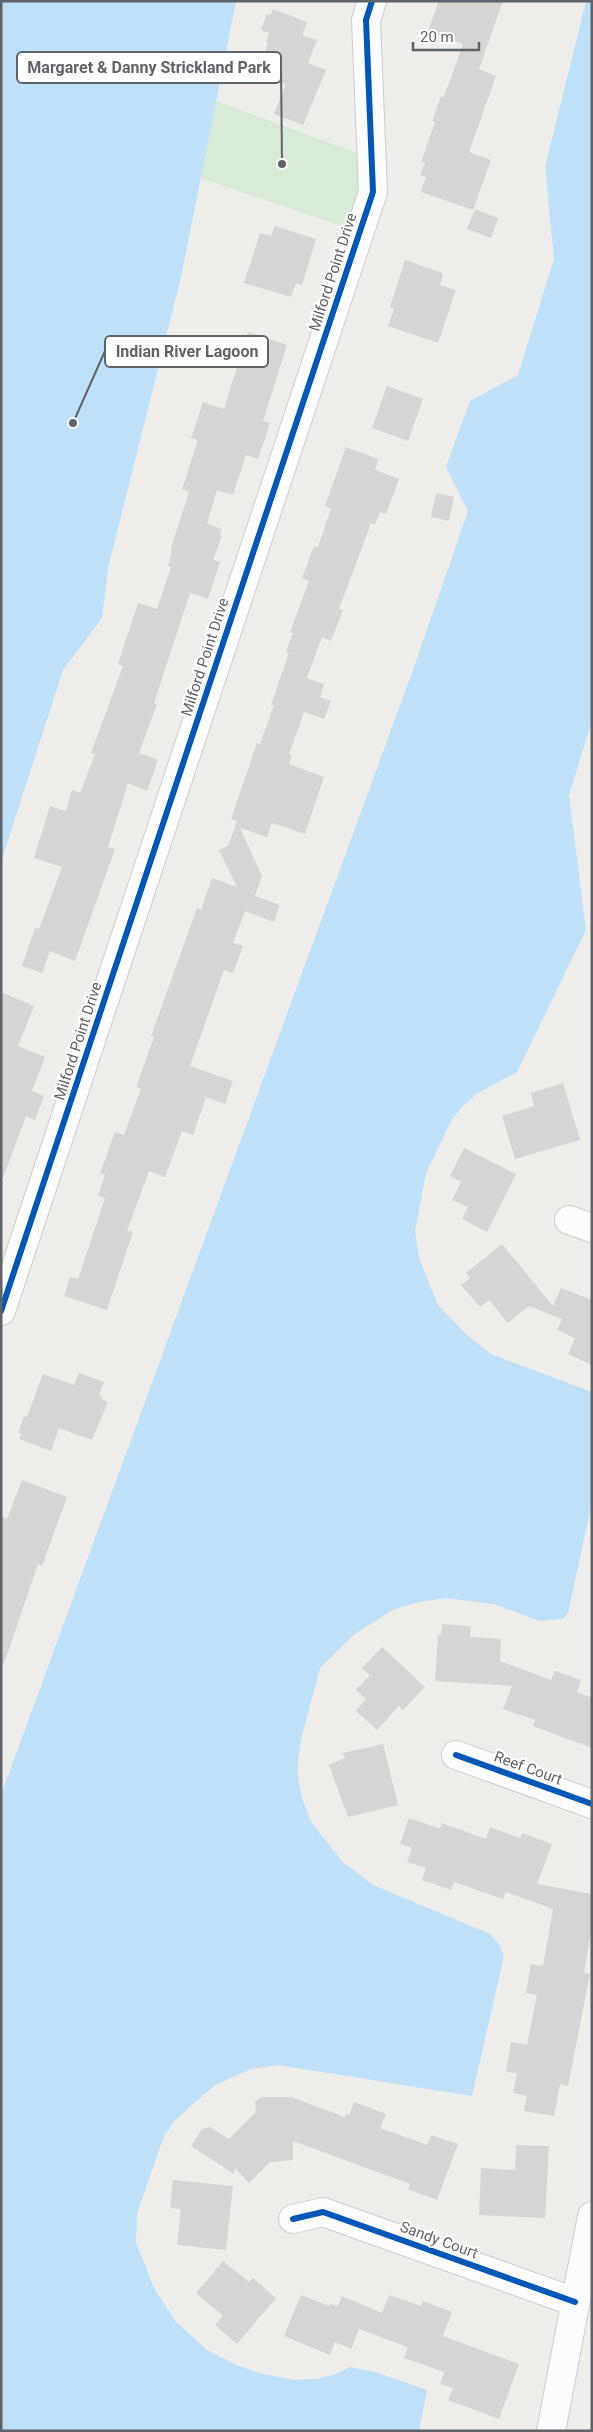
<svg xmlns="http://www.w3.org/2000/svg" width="593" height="2432" font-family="Roboto,sans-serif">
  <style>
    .green { fill: #d8ebd6 }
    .water { fill: #bfe0f9 }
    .building { fill: #d6d5d3 }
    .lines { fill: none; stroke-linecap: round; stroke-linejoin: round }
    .minor-casing { stroke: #cbcccc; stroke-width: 30 }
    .minor { stroke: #fdfcfc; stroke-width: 28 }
    .cycleway-casing { stroke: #fff; stroke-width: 9 }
    .cycleway { stroke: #0057b8; stroke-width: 6 }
    .labels { text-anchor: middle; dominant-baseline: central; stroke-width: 4.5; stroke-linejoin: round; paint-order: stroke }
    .street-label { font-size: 15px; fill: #5f6368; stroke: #fff }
    .leader { fill: none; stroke: #5f6368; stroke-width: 2 }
    .callout-dot { fill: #5f6368; stroke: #fff; stroke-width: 2 }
    .callout { fill: #fff; stroke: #5f6368; stroke-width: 2 }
    .callout-label { font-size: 16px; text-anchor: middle; font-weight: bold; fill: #5f6368 }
  </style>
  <rect width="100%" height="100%" fill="#efeeea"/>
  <polygon class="green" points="216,101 360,154 361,174 351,229 200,178"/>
  <g class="water">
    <polygon points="1,1 236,1 181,277 108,568 102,618 63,670 1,862"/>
    <polygon points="586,1 592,1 592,721 569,795 586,930 517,1072 478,1093 461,1108 451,1121 426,1173 415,1231 419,1258 438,1305 467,1335 491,1354 592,1392 592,1502 568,1613 562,1619 540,1621 494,1604 446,1598 419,1602 393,1610 356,1633 320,1668 301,1739 297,1770 302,1798 311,1822 342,1861 373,1885 490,1934 499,1944 504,1956 472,2096 278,2065 251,2069 215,2085 175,2120 164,2136 137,2213 136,2243 155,2290 176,2322 207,2350 237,2365 263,2374 296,2380 315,2379 333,2375 350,2367 375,2372 427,2390 419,2431 1,2431 1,1795 413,670 468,511 446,467 470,401 518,375 554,259 545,167"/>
  </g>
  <g class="building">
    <polygon points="439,1 503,1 479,69 496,76 469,152 491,160 473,210 421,192 426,177 420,175 425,163 421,162 435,122 432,121 441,96 444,97 463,44 428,31"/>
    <polygon points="273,9 307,22 302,35 317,40 308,63 326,70 303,125 274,114 286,84 257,74 268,43 266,42 269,33 261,30 267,14 271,15"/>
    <polygon points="475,209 498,218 491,238 467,229"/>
    <polygon points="275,226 316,239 302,285 296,283 291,297 244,283 260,233 271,236"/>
    <polygon points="405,260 443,273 440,285 456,290 438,343 388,326 394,309 390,307"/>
    <polygon points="248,332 287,345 263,421 270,423 258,459 246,455 233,495 217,490 207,524 222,529 220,535 222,536 213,560 220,562 208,599 190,593 154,703 157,704 139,753 158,760 147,791 128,783 108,847 115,849 75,961 50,951 42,973 22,966 35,928 39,929 62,867 34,858 50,806 66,811 72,790 80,793 95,754 91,753 123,666 118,664 138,603 157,609 171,567 168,566 172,551 170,551 189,492 182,489 198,440 191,438 203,402 224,409"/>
    <polygon points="387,386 423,399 408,441 372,428"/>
    <polygon points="346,447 378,459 375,470 399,479 386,514 380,512 375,525 371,523 339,609 343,610 331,641 322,637 307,678 324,684 320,697 331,701 324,719 304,712 289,754 292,755 289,764 324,777 305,834 272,823 267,837 240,828 262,876 255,896 280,905 274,922 245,911 233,943 243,946 233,973 224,970 190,1066 233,1081 225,1104 206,1097 193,1135 182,1131 165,1177 149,1171 127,1231 133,1232 107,1310 64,1296 70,1277 78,1279 105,1198 98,1196 105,1175 100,1173 115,1132 124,1135 141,1089 136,1087 154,1037 151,1036 197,908 201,910 212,878 237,887 219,850 228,846 237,821 231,819 257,743 260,744 274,705 271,705 289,653 286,652 293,633 290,632 309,581 302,578 314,546 318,547 331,509 325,506"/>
    <polygon points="436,493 454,497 449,521 431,517"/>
    <polygon points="1,992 34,1006 18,1046 45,1057 32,1091 44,1096 35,1120 26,1116 3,1178 1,1177"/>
    <polygon points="563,1083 580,1140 515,1159 502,1116 534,1106 531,1093"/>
    <polygon points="464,1148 516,1174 487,1232 462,1219 468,1207 452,1200 461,1182 450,1176"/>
    <polygon points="502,1244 553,1306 561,1288 592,1300 592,1365 568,1354 575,1338 557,1330 562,1319 529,1306 508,1323 489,1300 480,1307 461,1285 470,1278 466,1273"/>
    <polygon points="79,1373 104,1382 99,1395 103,1396 101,1399 108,1402 92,1440 59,1428 51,1451 19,1439 21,1434 18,1433 24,1416 27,1417 43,1374 74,1385"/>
    <polygon points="22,1480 67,1497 42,1566 38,1564 4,1664 1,1663 1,1516 7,1519"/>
    <polygon points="442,1624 471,1626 470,1637 501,1639 500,1661 551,1680 555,1671 581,1680 577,1692 592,1698 592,1748 533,1726 535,1720 503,1709 512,1686 435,1681 438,1635 441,1635"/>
    <polygon points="382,1647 425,1687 403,1710 399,1706 377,1730 356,1711 366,1699 356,1690 370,1675 362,1668"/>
    <polygon points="383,1744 398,1805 348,1817 329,1765 345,1758 343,1753"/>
    <polygon points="409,1818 440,1829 442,1823 486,1839 490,1827 520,1838 522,1833 552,1844 537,1884 592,1894 592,1927 584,1973 590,1974 568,2086 560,2084 554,2116 524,2111 527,2096 513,2093 517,2073 506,2072 511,2042 527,2045 537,1995 526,1993 531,1964 543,1966 553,1909 506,1892 503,1899 454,1882 451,1890 422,1880 426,1868 407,1862 412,1848 400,1844"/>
    <polygon points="261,2097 291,2097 345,2117 346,2114 349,2115 354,2102 386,2114 380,2128 427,2145 431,2135 458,2144 437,2200 408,2189 410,2184 293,2141 293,2160 270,2162 249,2183 235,2168 234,2174 191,2146 202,2129 210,2127 229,2139 256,2112 255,2102"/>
    <polygon points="516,2145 549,2146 545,2218 479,2215 481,2168 515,2170"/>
    <polygon points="173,2180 233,2186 226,2250 177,2245 181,2209 170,2208"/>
    <polygon points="223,2261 249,2282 253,2278 276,2298 237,2344 215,2325 223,2316 196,2293"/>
    <polygon points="301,2295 329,2306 330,2304 338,2306 342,2296 382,2313 389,2295 421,2306 423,2301 452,2312 443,2336 519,2364 499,2419 448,2400 453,2388 440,2384 444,2372 404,2358 408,2347 359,2329 351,2349 335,2342 330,2355 284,2336"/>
  </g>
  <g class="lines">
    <g class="minor-casing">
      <g id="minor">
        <polyline points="569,1220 592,1228"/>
        <polyline points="1,1311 373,192 366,20 372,1"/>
        <polyline points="456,1755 592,1804"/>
        <polyline points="293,2219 323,2212 575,2302"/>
        <polyline points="551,2431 592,2216"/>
      </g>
    </g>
    <use href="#minor" class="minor"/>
    <g class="cycleway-casing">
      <g id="cycleway">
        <polyline points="1,1311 373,192 366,20 372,1"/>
        <polyline points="456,1755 592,1804"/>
        <polyline points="293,2219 323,2212 575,2302"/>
      </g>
    </g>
    <use href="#cycleway" class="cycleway"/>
  </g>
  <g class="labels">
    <g class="street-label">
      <text transform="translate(333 272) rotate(-72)">Milford Point Drive</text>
      <text transform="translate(205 657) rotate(-72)">Milford Point Drive</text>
      <text transform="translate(78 1041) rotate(-72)">Milford Point Drive</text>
      <text transform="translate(528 1768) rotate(20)">Reef Court</text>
      <text transform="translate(439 2240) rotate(20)">Sandy Court</text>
    </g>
  </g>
  <path class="leader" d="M282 164L281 67M73 423L105 351"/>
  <g class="callout-dot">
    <circle cx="282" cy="164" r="5"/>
    <circle cx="73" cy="423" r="5"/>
  </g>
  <g class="callout">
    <rect x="17" y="52" width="264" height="31" rx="5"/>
    <rect x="105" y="336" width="163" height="31" rx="5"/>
  </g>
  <g class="callout-label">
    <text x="149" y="73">Margaret &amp; Danny Strickland Park</text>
    <text x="187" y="357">Indian River Lagoon</text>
  </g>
  <rect width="593" height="2432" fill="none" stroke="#5f6368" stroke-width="5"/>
  <path d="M413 42v8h66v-8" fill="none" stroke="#5f6368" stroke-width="2.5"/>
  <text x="420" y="42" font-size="15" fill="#5f6368" stroke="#ffffff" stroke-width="4" paint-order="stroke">20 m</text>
</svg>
